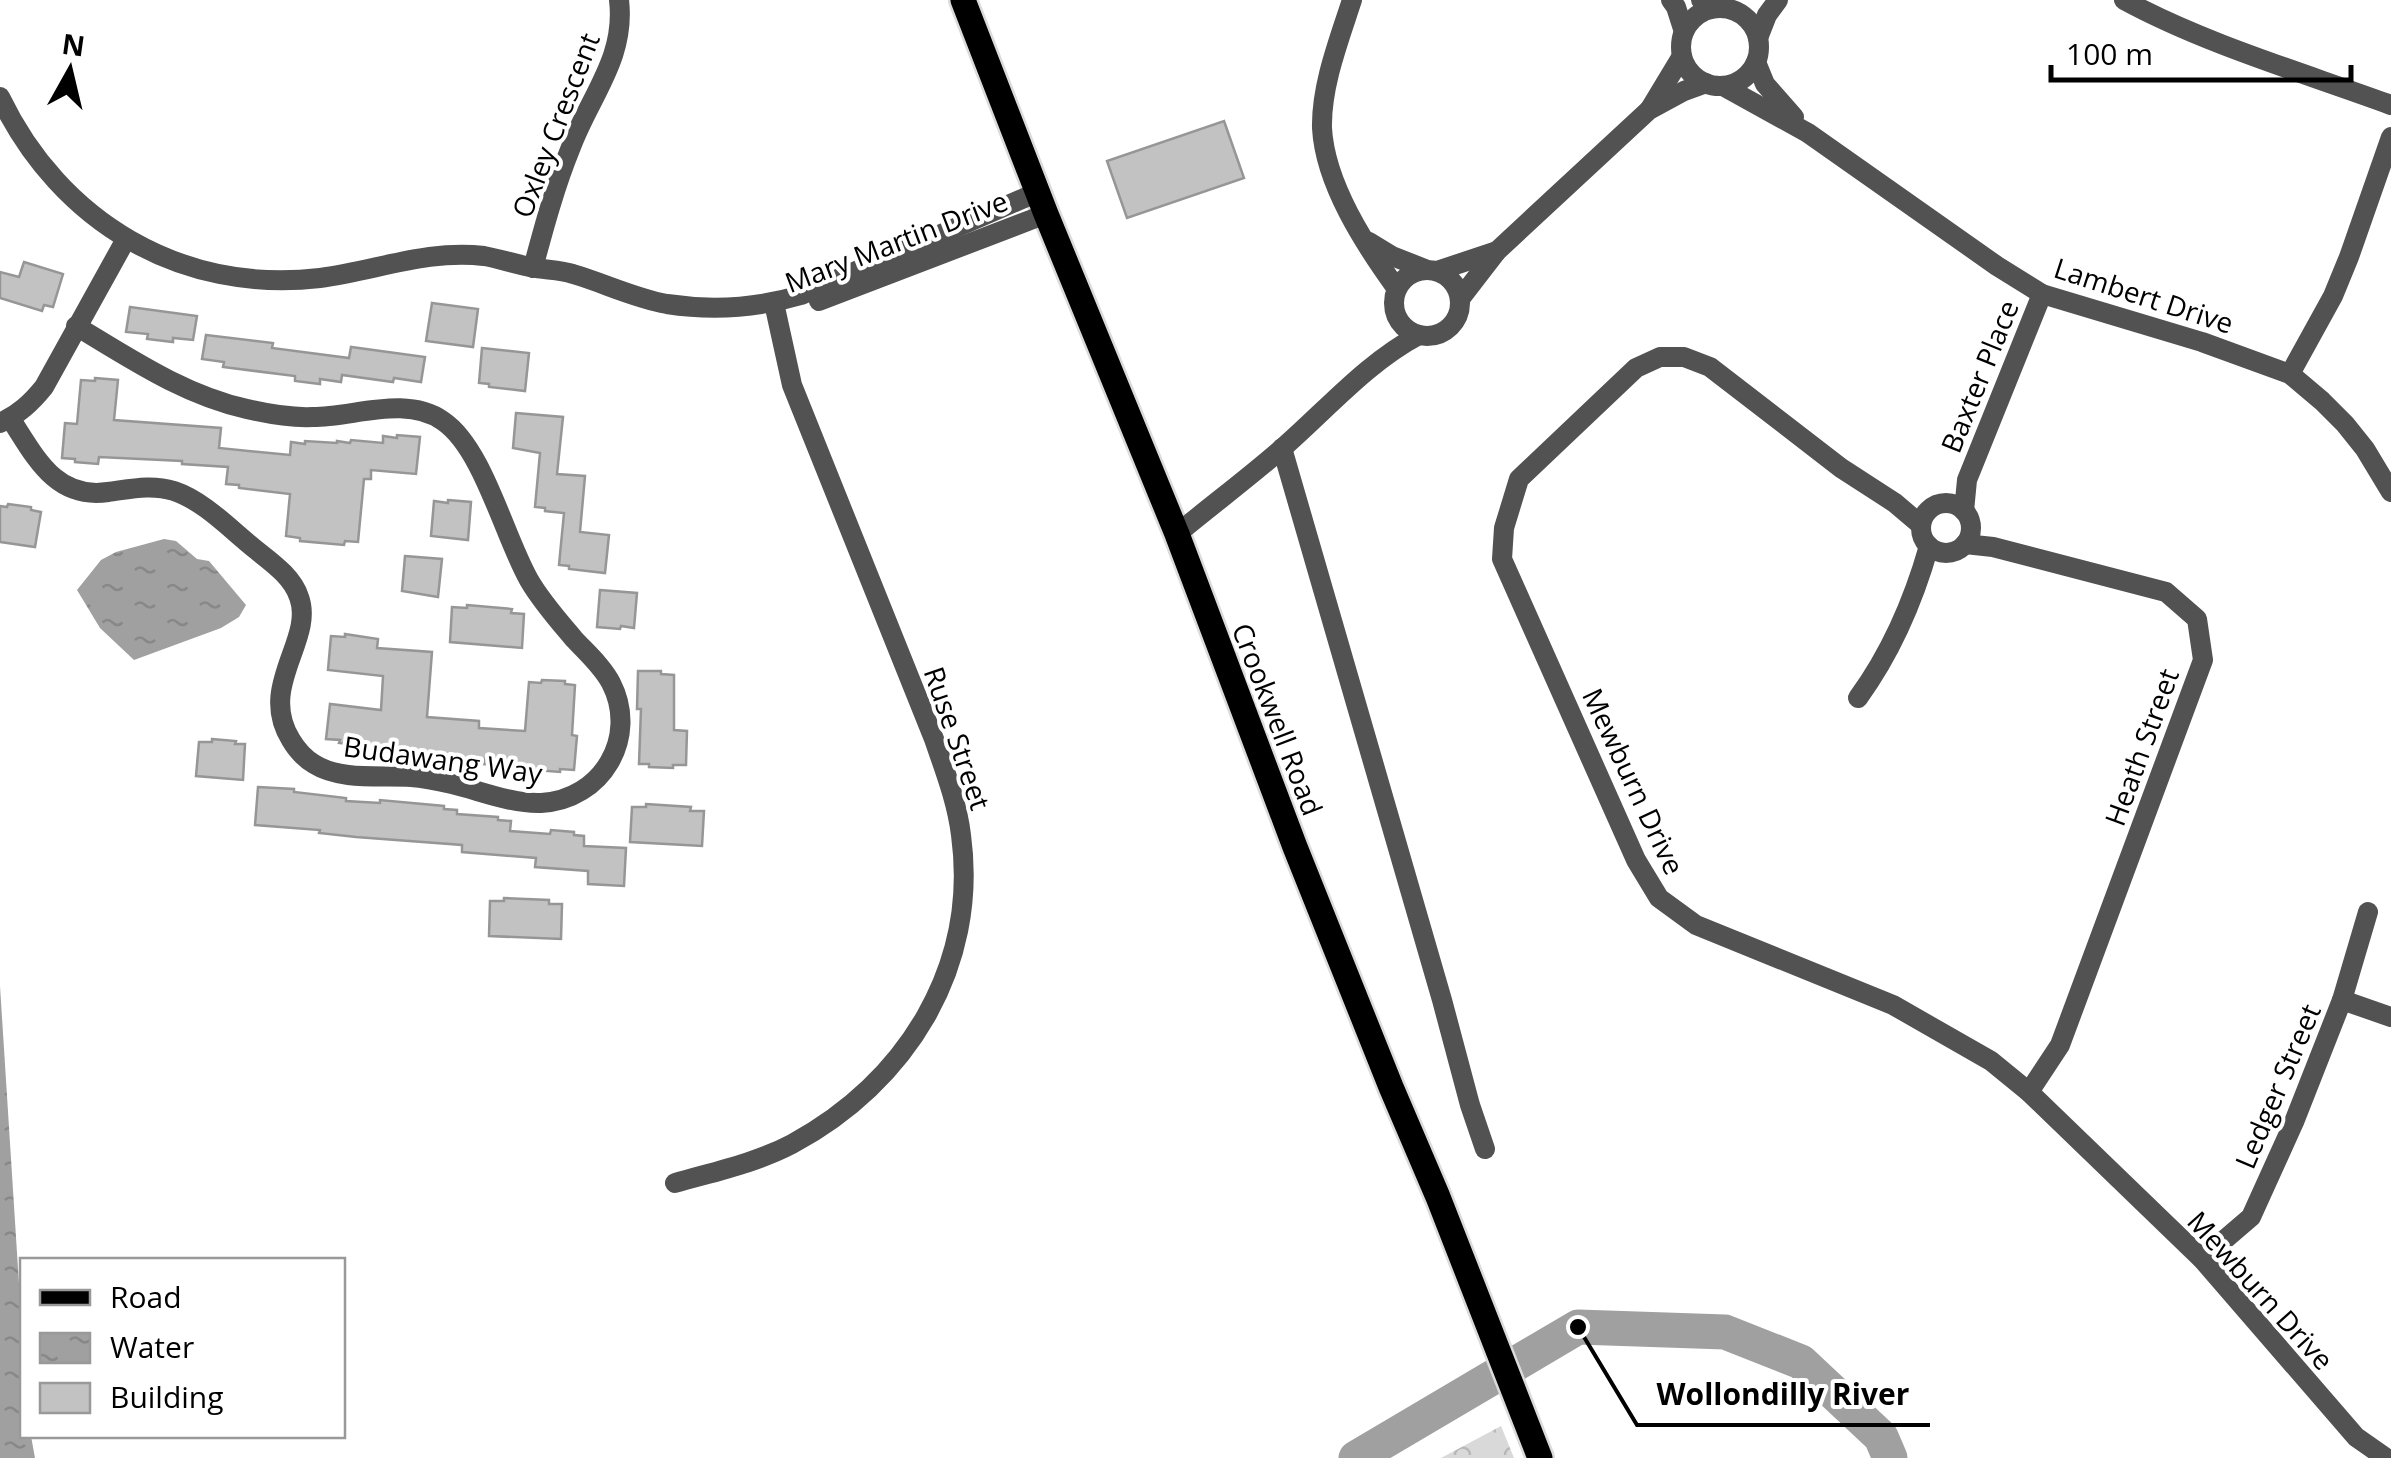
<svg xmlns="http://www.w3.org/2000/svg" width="2391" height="1458" font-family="'Open Sans',sans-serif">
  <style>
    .park { fill: url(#park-crowns) }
    .water { fill: url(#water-ripples) }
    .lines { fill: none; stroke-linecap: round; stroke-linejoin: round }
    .river { stroke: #a0a0a0; stroke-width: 35 }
    .building { fill: #c2c2c2; stroke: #969696; stroke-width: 2.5 }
    .primary-casing { stroke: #dbdbdb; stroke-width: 30 }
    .minor { stroke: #525252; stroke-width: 20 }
    .tertiary { stroke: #525252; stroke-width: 20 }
    .primary { stroke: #000; stroke-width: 25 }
    .labels { text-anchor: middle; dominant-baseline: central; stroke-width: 8; stroke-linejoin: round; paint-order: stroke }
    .street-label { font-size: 28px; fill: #000; stroke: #fff }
    .leader { fill: none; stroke: #000; stroke-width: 4 }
    .callout-dot { fill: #000; stroke: #fff; stroke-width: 4 }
    .callout-label { font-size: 30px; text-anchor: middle; font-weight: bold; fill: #000; stroke: #fff; stroke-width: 8; stroke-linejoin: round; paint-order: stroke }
  </style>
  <defs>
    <pattern id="park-crowns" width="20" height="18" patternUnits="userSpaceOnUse" patternTransform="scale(2.5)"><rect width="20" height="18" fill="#d9d9d9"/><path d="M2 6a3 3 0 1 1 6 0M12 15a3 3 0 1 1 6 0" fill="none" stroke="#b8b8b8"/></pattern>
    <pattern id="water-ripples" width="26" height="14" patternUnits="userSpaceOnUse" patternTransform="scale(2.5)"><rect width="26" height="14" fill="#a0a0a0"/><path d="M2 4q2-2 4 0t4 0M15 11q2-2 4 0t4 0" fill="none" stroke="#888"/></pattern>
  </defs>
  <rect width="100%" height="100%" fill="#fff"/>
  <polygon class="park" points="1501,1426 1514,1458 1441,1458"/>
  <g class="water">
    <polygon points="164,539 176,541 197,559 209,561 246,605 239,617 221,628 134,660 100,628 77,590 101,560 116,552"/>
    <polygon points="0,986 22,1331 22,1436 31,1436 35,1458 0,1458"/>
  </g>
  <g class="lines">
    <polyline class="river" points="1356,1458 1578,1327 1725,1332 1801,1362 1881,1437 1890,1458"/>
  </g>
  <g class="building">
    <polygon points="1224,121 1244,178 1127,218 1107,161"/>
    <polygon points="24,262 63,274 53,307 44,305 42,311 0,298 0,272 19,277"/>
    <polygon points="432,303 478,309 473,347 426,341"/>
    <polygon points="130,307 197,316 193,340 173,338 173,342 147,339 148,334 126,332"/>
    <polygon points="206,335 273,343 272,348 349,358 351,347 425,357 421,382 394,378 393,382 342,375 341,382 320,379 320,384 295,381 295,376 223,367 224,362 202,359"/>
    <polygon points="482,348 529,353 525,391 489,387 489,384 479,383"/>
    <polygon points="95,378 118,380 114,420 221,428 219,448 290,455 291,442 305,444 305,441 337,443 337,441 350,443 351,440 383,443 383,436 397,438 397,435 420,437 416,474 371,470 371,479 364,479 358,542 345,541 344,545 300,541 300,538 286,536 290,494 239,488 239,485 226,484 228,467 182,464 182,461 99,457 98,464 75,462 75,459 62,458 65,423 77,424 81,380 95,381"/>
    <polygon points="516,413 563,417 557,474 585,476 580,532 609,535 605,573 569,569 569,566 559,565 564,513 545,511 545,508 535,507 540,453 513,448"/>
    <polygon points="448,500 471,502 468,540 431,536 434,501 448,503"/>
    <polygon points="8,504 31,507 31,510 41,512 35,547 0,542 0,506 7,507"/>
    <polygon points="405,556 442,559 438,597 402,591"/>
    <polygon points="600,590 637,593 634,628 621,626 620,629 597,627"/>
    <polygon points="467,605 512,609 511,613 524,614 522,648 450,642 452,607 467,608"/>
    <polygon points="345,634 378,639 377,648 432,652 427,717 479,721 479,728 525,731 529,682 541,683 542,680 565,681 565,684 575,685 572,735 577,736 574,770 560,769 560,772 494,767 494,765 484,764 484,759 440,756 440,753 382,750 382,748 339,743 340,740 326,739 330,704 381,710 383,676 328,670 331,636 345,637"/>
    <polygon points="638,671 661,671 661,674 674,675 674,730 687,731 686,765 673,765 673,768 649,767 649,764 639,764 641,709 637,709"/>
    <polygon points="212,739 236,741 235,744 245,744 243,780 196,776 199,742 212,742"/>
    <polygon points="258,787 294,789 294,792 346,798 346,801 380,803 380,800 444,806 444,809 457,810 457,814 498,817 498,820 511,821 510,831 550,834 551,830 574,832 574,835 584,836 584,846 626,848 624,886 588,884 588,871 535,867 536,858 462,852 462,845 356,837 319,833 320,830 255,825"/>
    <polygon points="646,804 691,807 690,811 704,811 702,846 630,842 632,807 646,807"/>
    <polygon points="504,898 549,900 549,904 562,904 561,939 489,936 490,901 504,901"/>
  </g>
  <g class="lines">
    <g class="primary-casing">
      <polyline id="primary" points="963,0 1046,214 1177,534 1295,847 1391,1087 1438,1197 1540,1458"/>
    </g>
    <g class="minor">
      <path d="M1352,0C1339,40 1321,86 1322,128C1325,184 1365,245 1397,289"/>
      <polyline points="1671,0 1676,7 1684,32"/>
      <polyline points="1701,0 1711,9"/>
      <path d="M2124,0C2205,44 2304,73 2391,105"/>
      <polyline points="1756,62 1765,84 1794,117"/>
      <polyline points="1723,86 1808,133 1997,266 2042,294 2202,342 2290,374 2322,401 2345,424 2365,449 2391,492"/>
      <path d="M0,97C60,222 181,294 320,278C375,271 428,249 484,256C501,259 518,265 536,268C548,270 561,270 573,274C604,283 634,298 667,304C713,311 757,308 801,295L1038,192"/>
      <polyline points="1369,242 1392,256 1425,269"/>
      <path d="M533,268C544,227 555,186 571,147C590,96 626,58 619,0"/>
      <polyline points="819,301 1046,214"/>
      <polyline points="2290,374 2333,296 2349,257 2391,137"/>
      <path d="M10,418C35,456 55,500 108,492C131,489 151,484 174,491C204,501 230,529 255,549C271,562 292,576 299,597C315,640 257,686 291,740C297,750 304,758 314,764C341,781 381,775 411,777C425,778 439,781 452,784C481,791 512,804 541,803C602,800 639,737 611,683C602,666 587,653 574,639C558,620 541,601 529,580C504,536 483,448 443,421C406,395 354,417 313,417C291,418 268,414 247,409C184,395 131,359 76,326"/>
      <path d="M0,423C19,414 31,403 44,387L126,239"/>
      <polyline points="1282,448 1442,1000 1470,1105 1485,1149"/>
      <circle cx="1946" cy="528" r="25"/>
      <polyline points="1964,511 1967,480 2042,294"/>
      <polyline points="1921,525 1895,503 1841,468 1710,367 1684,357 1660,357 1636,368 1519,479 1504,528 1502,559 1636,860 1659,898 1696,925 1893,1005 1991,1061 2029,1092 2202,1259 2356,1437 2386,1458"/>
      <polyline points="1965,544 1993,547 2166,592 2197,619 2203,660 2060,1045 2029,1092"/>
      <path d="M1858,698C1890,654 1914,599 1929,546"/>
      <polyline points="2342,1000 2391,1017"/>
      <path d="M675,1183C713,1172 756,1163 792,1144C906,1083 979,967 961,835C957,802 945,771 934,739L792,385L774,303"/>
      <polyline points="2202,1259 2251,1217 2294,1122 2342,1000 2368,912"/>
    </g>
    <g class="tertiary">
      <circle cx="1720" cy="47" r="39"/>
      <polyline points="1758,38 1767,15 1778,0"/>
      <polyline points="1650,109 1682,56"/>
      <circle cx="1427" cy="303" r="33"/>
      <polyline points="1437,271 1497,251"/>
      <polyline points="1460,299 1497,251 1649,110 1684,91 1706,83"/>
      <path d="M1177,534C1213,504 1251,476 1286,445C1329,407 1368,362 1419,335"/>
    </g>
    <use href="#primary" class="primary"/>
  </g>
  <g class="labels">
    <g class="street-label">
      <text transform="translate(555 125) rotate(-69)">Oxley Crescent</text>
      <text transform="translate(896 241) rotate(-21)">Mary Martin Drive</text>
      <text transform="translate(2144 295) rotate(18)">Lambert Drive</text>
      <text transform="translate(1979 376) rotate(-68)">Baxter Place</text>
      <text transform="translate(1278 719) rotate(69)">Crookwell Road</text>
      <text transform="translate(958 738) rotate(71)">Ruse Street</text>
      <text transform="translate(2141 747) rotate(-70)">Heath Street</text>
      <text transform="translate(443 759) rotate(8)">Budawang Way</text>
      <text transform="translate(1634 781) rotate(65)">Mewburn Drive</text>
      <text transform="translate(2277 1086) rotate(-67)">Ledger Street</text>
      <text transform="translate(2261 1290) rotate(48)">Mewburn Drive</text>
    </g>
  </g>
  <path class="leader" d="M1578 1327L1637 1425H1930"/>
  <circle class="callout-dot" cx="1578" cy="1327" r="10"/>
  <g class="callout-label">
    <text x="1783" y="1405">Wollondilly River</text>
  </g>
  <rect x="20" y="1258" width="325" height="180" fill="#ffffff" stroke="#999999" stroke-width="2.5"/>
  <rect x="40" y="1290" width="50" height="15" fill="#000000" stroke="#999999" stroke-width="2.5"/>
  <text x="110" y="1308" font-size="30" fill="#000000">Road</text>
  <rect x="40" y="1333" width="50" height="30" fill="url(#water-ripples)" stroke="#999999" stroke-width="2.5"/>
  <text x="110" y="1358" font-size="30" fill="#000000">Water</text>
  <rect x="40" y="1383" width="50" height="30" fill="#c2c2c2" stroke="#999999" stroke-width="2.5"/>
  <text x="110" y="1408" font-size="30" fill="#000000">Building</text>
  <g transform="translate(70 70) rotate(8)" stroke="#ffffff" stroke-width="8" paint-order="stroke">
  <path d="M0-8L18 38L0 25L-18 38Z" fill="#000000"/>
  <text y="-15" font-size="28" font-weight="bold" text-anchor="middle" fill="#000000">N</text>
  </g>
  <path d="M2051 65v15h300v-15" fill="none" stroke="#000000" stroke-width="5"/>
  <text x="2066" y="65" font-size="30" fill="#000000" stroke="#ffffff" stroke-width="8" paint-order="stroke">100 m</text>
</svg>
